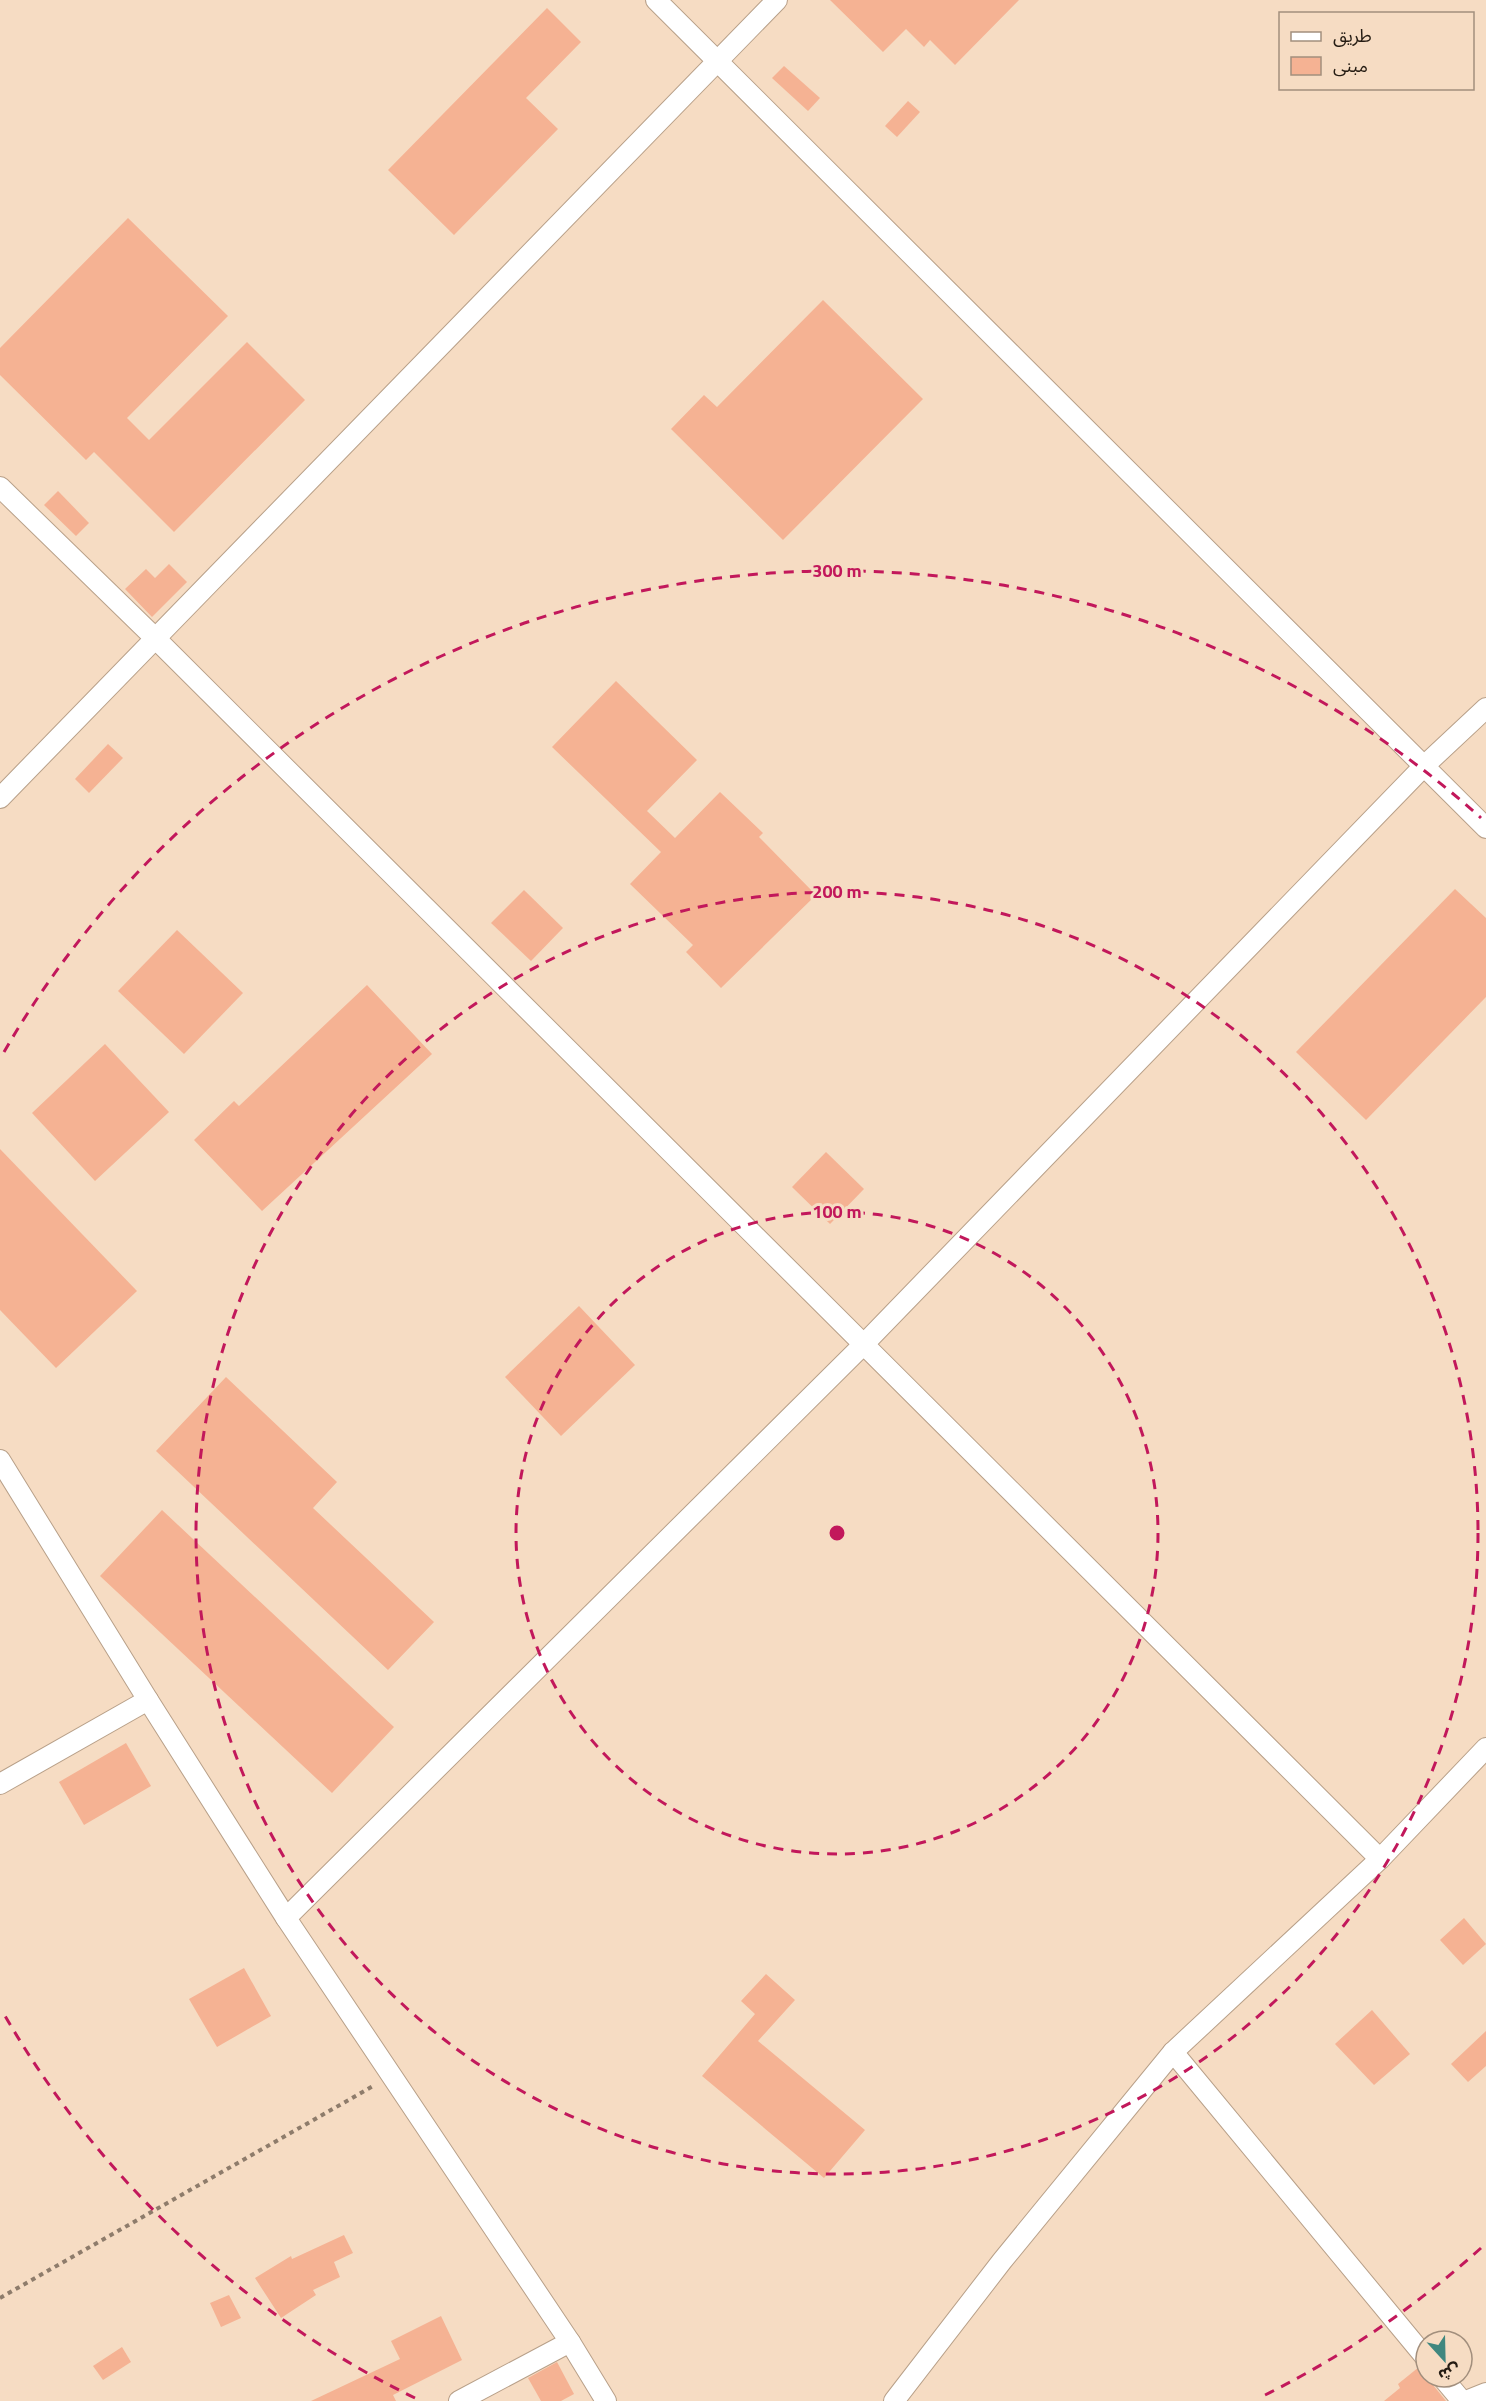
<svg xmlns="http://www.w3.org/2000/svg" width="1486" height="2401" font-family="'Titillium Web','Noto Sans Arabic',sans-serif">
  <style>
    .building { fill: #f5b293 }
    .lines { fill: none; stroke-linecap: round; stroke-linejoin: round }
    .minor-casing { stroke: #b8a089; stroke-width: 22 }
    .path { stroke: #8e7c6b; stroke-width: 4; stroke-dasharray: 4.5 4.5; stroke-linecap: butt }
    .minor { stroke: #fff; stroke-width: 20 }
    .ring { fill: none; stroke: #c2185b; stroke-width: 3; stroke-dasharray: 10 8 }
    .centre { fill: #c2185b; stroke: #f6dcc3; stroke-width: 3 }
    .ring-label { font-size: 18px; text-anchor: middle; font-weight: bold; fill: #c2185b; stroke: #f6dcc3; stroke-width: 6; stroke-linejoin: round; paint-order: stroke }
  </style>
  <rect width="100%" height="100%" fill="#f6dcc3"/>
  <g class="building">
    <polygon points="830,0 1019,0 955,65 930,40 924,47 906,29 883,52"/>
    <polygon points="547,8 581,42 526,98 558,129 454,235 388,170"/>
    <polygon points="784,66 820,98 808,111 772,78"/>
    <polygon points="908,101 920,112 897,137 885,126"/>
    <polygon points="128,218 228,316 127,418 149,440 247,342 305,400 174,532 94,452 86,460 0,375 0,348"/>
    <polygon points="823,300 923,399 783,540 671,429 704,395 717,407"/>
    <polygon points="58,491 89,523 76,536 44,505"/>
    <polygon points="169,564 187,582 152,617 125,589 146,569 155,578"/>
    <polygon points="616,681 697,760 647,811 675,838 720,792 763,833 759,837 816,895 721,988 686,952 693,945 630,884 661,852 552,747"/>
    <polygon points="108,744 123,758 89,793 75,779"/>
    <polygon points="1455,889 1486,918 1486,997 1366,1120 1296,1052"/>
    <polygon points="524,890 563,928 531,961 491,923"/>
    <polygon points="177,930 243,993 184,1054 118,991"/>
    <polygon points="367,985 432,1054 262,1211 194,1140 234,1101 239,1106"/>
    <polygon points="105,1044 169,1112 95,1181 32,1113"/>
    <polygon points="0,1149 137,1291 56,1368 0,1310"/>
    <polygon points="826,1152 864,1189 830,1224 792,1187"/>
    <polygon points="579,1306 635,1365 561,1436 505,1377"/>
    <polygon points="226,1377 337,1482 313,1508 434,1622 388,1670 156,1451"/>
    <polygon points="162,1510 394,1727 332,1793 100,1576"/>
    <polygon points="126,1743 151,1786 84,1825 59,1782"/>
    <polygon points="1464,1918 1486,1944 1463,1965 1440,1940"/>
    <polygon points="244,1968 271,2016 217,2047 189,1999"/>
    <polygon points="766,1974 795,2000 758,2041 865,2130 824,2178 702,2076 755,2014 741,2001"/>
    <polygon points="1372,2010 1410,2054 1374,2085 1335,2044"/>
    <polygon points="1486,2031 1486,2066 1468,2082 1451,2064"/>
    <polygon points="344,2235 353,2253 334,2262 340,2277 313,2290 316,2295 281,2318 255,2278 291,2256 292,2259"/>
    <polygon points="229,2295 241,2318 221,2327 210,2303"/>
    <polygon points="441,2316 462,2360 393,2395 396,2401 311,2401 400,2359 391,2341"/>
    <polygon points="122,2347 131,2362 103,2380 93,2366"/>
    <polygon points="557,2362 574,2394 561,2401 541,2401 528,2378"/>
    <polygon points="1419,2367 1426,2370 1426,2377 1430,2377 1433,2385 1446,2401 1384,2401 1400,2388 1398,2384"/>
  </g>
  <g class="lines">
    <g class="minor-casing">
      <g id="minor">
        <polyline points="656,0 1486,828"/>
        <polyline points="0,487 155,638 1380,1859"/>
        <polyline points="0,798 777,0"/>
        <polyline points="0,1460 148,1700 286,1918 570,2342 606,2401"/>
        <polyline points="0,1784 148,1700"/>
        <polyline points="286,1918 864,1344 1424,766 1486,708"/>
        <polyline points="1173,2052 1426,2358"/>
        <polyline points="1442,2377 1462,2401"/>
        <polyline points="459,2401 570,2342"/>
        <polyline points="894,2401 1002,2261 1173,2052 1380,1859 1486,1748"/>
        <polyline points="1466,2401 1486,2393"/>
      </g>
    </g>
    <polyline class="path" points="0,2298 375,2085"/>
    <use href="#minor" class="minor"/>
  </g>
  <g class="ring">
    <circle cx="837" cy="1533" r="321"/>
    <circle cx="837" cy="1533" r="641"/>
    <path d="M1481 2248A962 962 0 0 1 1259 2398M415 2398A962 962 0 0 1 4 2014M4 1052A962 962 0 0 1 1481 818"/>
  </g>
  <circle cx="837" cy="1533" r="9" class="centre"/>
  <g class="ring-label">
    <text x="837" y="577">300 m</text>
    <text x="837" y="898">200 m</text>
    <text x="837" y="1218">100 m</text>
  </g>
  <rect x="1279" y="12" width="195" height="78" fill="#f6dcc3" stroke="#a28f7d" stroke-width="1.5"/>
  <rect x="1291" y="32" width="30" height="9" fill="#ffffff" stroke="#a28f7d" stroke-width="1.5"/>
  <text x="1333" y="42" font-size="18" fill="#251c13">طريق</text>
  <rect x="1291" y="57" width="30" height="18" fill="#f5b293" stroke="#a28f7d" stroke-width="1.5"/>
  <text x="1333" y="72" font-size="18" fill="#251c13">مبنى</text>
  <g transform="translate(1444 2359) rotate(158)"><circle r="28" fill="#f6dcc3" stroke="#a28f7d" stroke-width="1.5"/>
  <path d="M0-4.5L10 22L0 15L-10 22Z" fill="#40877f"/>
  <text y="-9" font-size="16" font-weight="bold" text-anchor="middle" fill="#251c13">ش</text>
  </g>
</svg>
